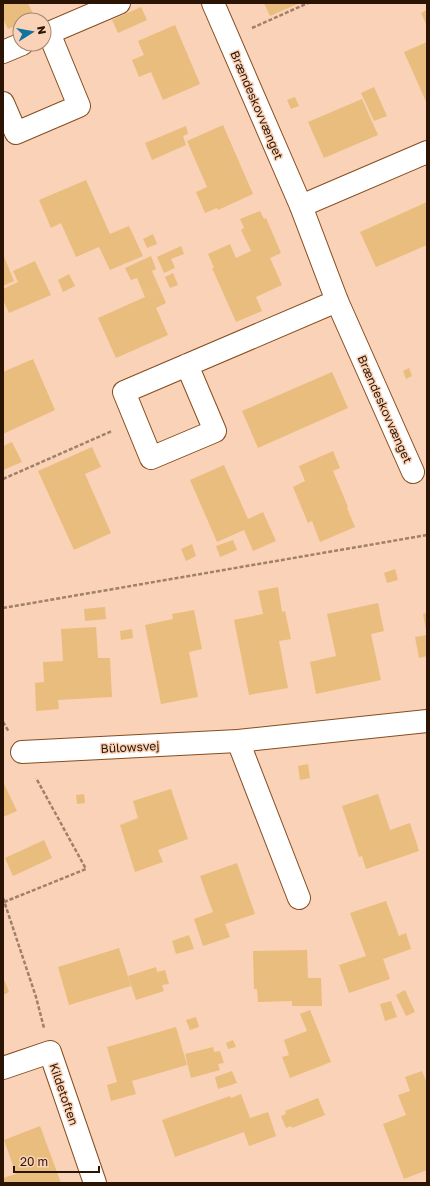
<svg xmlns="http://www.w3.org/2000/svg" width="430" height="1186" font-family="'Golos Text',sans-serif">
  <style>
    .building { fill: #e9bd7d }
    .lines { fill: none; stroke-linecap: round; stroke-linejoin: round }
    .street-casing { stroke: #854d20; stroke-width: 24 }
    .path { stroke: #a08069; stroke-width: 2.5; stroke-dasharray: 4 2; stroke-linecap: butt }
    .street { stroke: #fff; stroke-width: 22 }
    .labels { text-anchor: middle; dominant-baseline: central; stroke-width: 3; stroke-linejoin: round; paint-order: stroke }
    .street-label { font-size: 12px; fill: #2b1403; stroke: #fad2b7 }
  </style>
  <rect width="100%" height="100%" fill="#fad2b7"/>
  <g class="building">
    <polygon points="3,3 28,3 35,18 30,20 20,20 20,24 8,29 3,19"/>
    <polygon points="264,3 300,3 270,16"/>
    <polygon points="141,7 147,20 118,33 112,20"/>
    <polygon points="427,10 427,26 421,13"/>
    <polygon points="175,25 200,84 163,100 151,72 139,77 132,60 144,55 138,41"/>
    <polygon points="427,42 427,104 404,52"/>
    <polygon points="374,87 387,116 374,121 361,93"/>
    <polygon points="295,97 299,106 291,109 287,100"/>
    <polygon points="362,99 378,135 324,158 308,122"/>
    <polygon points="223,125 253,194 218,210 217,208 205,213 196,192 207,187 187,141"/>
    <polygon points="186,126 188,134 183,136 186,145 152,160 145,143"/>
    <polygon points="86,180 110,234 129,226 143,256 110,270 99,247 76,257 61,223 51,228 39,200"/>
    <polygon points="427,202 427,245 376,267 360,232"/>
    <polygon points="260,211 264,219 266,218 281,253 270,258 282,285 256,297 262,311 236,322 212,268 214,268 208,254 230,244 236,258 251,251 241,230 244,228 240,219"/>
    <polygon points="153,234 157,244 147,248 143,239"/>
    <polygon points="181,246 184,254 171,259 175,268 164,273 157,257"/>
    <polygon points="3,254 14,281 3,286"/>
    <polygon points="151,256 156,269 152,271 166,303 156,308 168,335 116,358 98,318 145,297 137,278 131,280 125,268"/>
    <polygon points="35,261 51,295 9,313 3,300 3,289 18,282 13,271"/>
    <polygon points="173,273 178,285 170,288 165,277"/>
    <polygon points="69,274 75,286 63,292 58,280"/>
    <polygon points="33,359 55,410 3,434 3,372"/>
    <polygon points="409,368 412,376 406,379 403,371"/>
    <polygon points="332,372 348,408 258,448 242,411"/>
    <polygon points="12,442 22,462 3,470 3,446"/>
    <polygon points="92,447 101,467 85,474 111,533 74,550 38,471"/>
    <polygon points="333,451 340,468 333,471 348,507 347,508 355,527 320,542 312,521 308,523 293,487 305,481 299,466"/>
    <polygon points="224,465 248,519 263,512 276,541 253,551 244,530 217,542 190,480"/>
    <polygon points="233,540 237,550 220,557 216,546"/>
    <polygon points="192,544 196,556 186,561 181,549"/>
    <polygon points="395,569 398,580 387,583 384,573"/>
    <polygon points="278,587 282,612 285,611 291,639 279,641 288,688 249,695 234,620 263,614 258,591"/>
    <polygon points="378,603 384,631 371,634 381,680 316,694 310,662 336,656 327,614"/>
    <polygon points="105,607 106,619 85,621 84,609"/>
    <polygon points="194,610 202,649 189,652 198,697 161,704 145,625 173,619 172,614"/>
    <polygon points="427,613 427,630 426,630 423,614"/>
    <polygon points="96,627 98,658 110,658 112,697 58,700 59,709 36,711 35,683 44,682 43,662 63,661 61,629"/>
    <polygon points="132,629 133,638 121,640 120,631"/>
    <polygon points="427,635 427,656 419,658 415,637"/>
    <polygon points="308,764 310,778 300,780 298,766"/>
    <polygon points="3,782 17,811 3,817"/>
    <polygon points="171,789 188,839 158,850 163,862 135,872 120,825 138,818 133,801"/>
    <polygon points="84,794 85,803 77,804 76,795"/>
    <polygon points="378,794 390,830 410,823 419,851 366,869 362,856 359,857 342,806"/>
    <polygon points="44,840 52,858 13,876 5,858"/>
    <polygon points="237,863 255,914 225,924 230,937 203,946 194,919 213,912 200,876"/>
    <polygon points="386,901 399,936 406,933 411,949 383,959 390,979 349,993 339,965 366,956 350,913"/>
    <polygon points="189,935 194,949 176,954 172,941"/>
    <polygon points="119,948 131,986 69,1005 58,967"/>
    <polygon points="307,950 308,978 321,978 322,1006 292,1006 292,1001 258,1002 257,989 254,989 253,951"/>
    <polygon points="156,967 157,972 165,970 169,984 162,985 164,991 136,1000 128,976"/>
    <polygon points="3,977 9,992 3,995"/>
    <polygon points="405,990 415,1012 406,1016 396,995"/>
    <polygon points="391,1001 397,1017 385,1021 380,1004"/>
    <polygon points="310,1010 331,1062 290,1078 282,1057 289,1055 284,1040 307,1031 300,1014"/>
    <polygon points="196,1017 199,1027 190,1030 186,1020"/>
    <polygon points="176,1027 187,1065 132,1081 136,1094 111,1101 107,1085 117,1082 107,1047"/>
    <polygon points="233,1040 236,1047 228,1049 226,1043"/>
    <polygon points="213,1047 214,1052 220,1051 224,1063 218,1064 220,1070 191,1078 185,1054"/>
    <polygon points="232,1071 237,1083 218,1089 215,1077"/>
    <polygon points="422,1071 427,1083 427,1170 404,1179 383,1124 406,1115 398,1095 410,1091 405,1077"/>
    <polygon points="241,1094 250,1118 268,1112 276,1136 249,1146 244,1132 175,1157 162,1120 230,1096 231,1098"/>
    <polygon points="318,1098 325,1115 292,1128 291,1126 286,1128 281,1116 286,1114 285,1111"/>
    <polygon points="40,1126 61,1183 3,1183 3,1178 16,1174 4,1140"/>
  </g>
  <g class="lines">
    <g class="street-casing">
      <g id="street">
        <polyline points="213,3 301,206 337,301 413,472"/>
        <polyline points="44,35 119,3"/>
        <polyline points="3,52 22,44"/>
        <polyline points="3,103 16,133 79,106 49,33"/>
        <polyline points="301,206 427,152"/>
        <polyline points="187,365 215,431 151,458 124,392 337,301"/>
        <polyline points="238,741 299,898"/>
        <polyline points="22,752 238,741 427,721"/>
        <polyline points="3,1068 50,1052 95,1183"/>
      </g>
    </g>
    <g class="path">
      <polyline points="252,28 308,3"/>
      <polyline points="3,479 112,431"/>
      <polyline points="3,608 427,535"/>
      <polyline points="3,722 9,732"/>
      <polyline points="3,898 36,997 44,1028"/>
      <polyline points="4,902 86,869 36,778"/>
    </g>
    <use href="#street" class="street"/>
  </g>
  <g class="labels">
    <g class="street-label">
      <text transform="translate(257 105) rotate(67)">Brændeskovvænget</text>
      <text transform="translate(385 409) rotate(66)">Brændeskovvænget</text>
      <text transform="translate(130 747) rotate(-3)">Bülowsvej</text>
      <text transform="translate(64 1094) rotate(71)">Kildetoften</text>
    </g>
  </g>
  <rect width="430" height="1186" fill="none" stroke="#2b1403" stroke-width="8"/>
  <g transform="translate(32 32) rotate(79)"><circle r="19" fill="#fad2b7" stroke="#a7866f"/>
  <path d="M0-3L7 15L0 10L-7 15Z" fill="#1173a0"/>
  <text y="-6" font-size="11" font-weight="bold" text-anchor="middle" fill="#2b1403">N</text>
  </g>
  <path d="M14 1166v6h85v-6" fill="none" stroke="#2b1403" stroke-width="2"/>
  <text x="20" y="1166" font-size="12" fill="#2b1403" stroke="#fad2b7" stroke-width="3" paint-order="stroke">20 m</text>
</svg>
